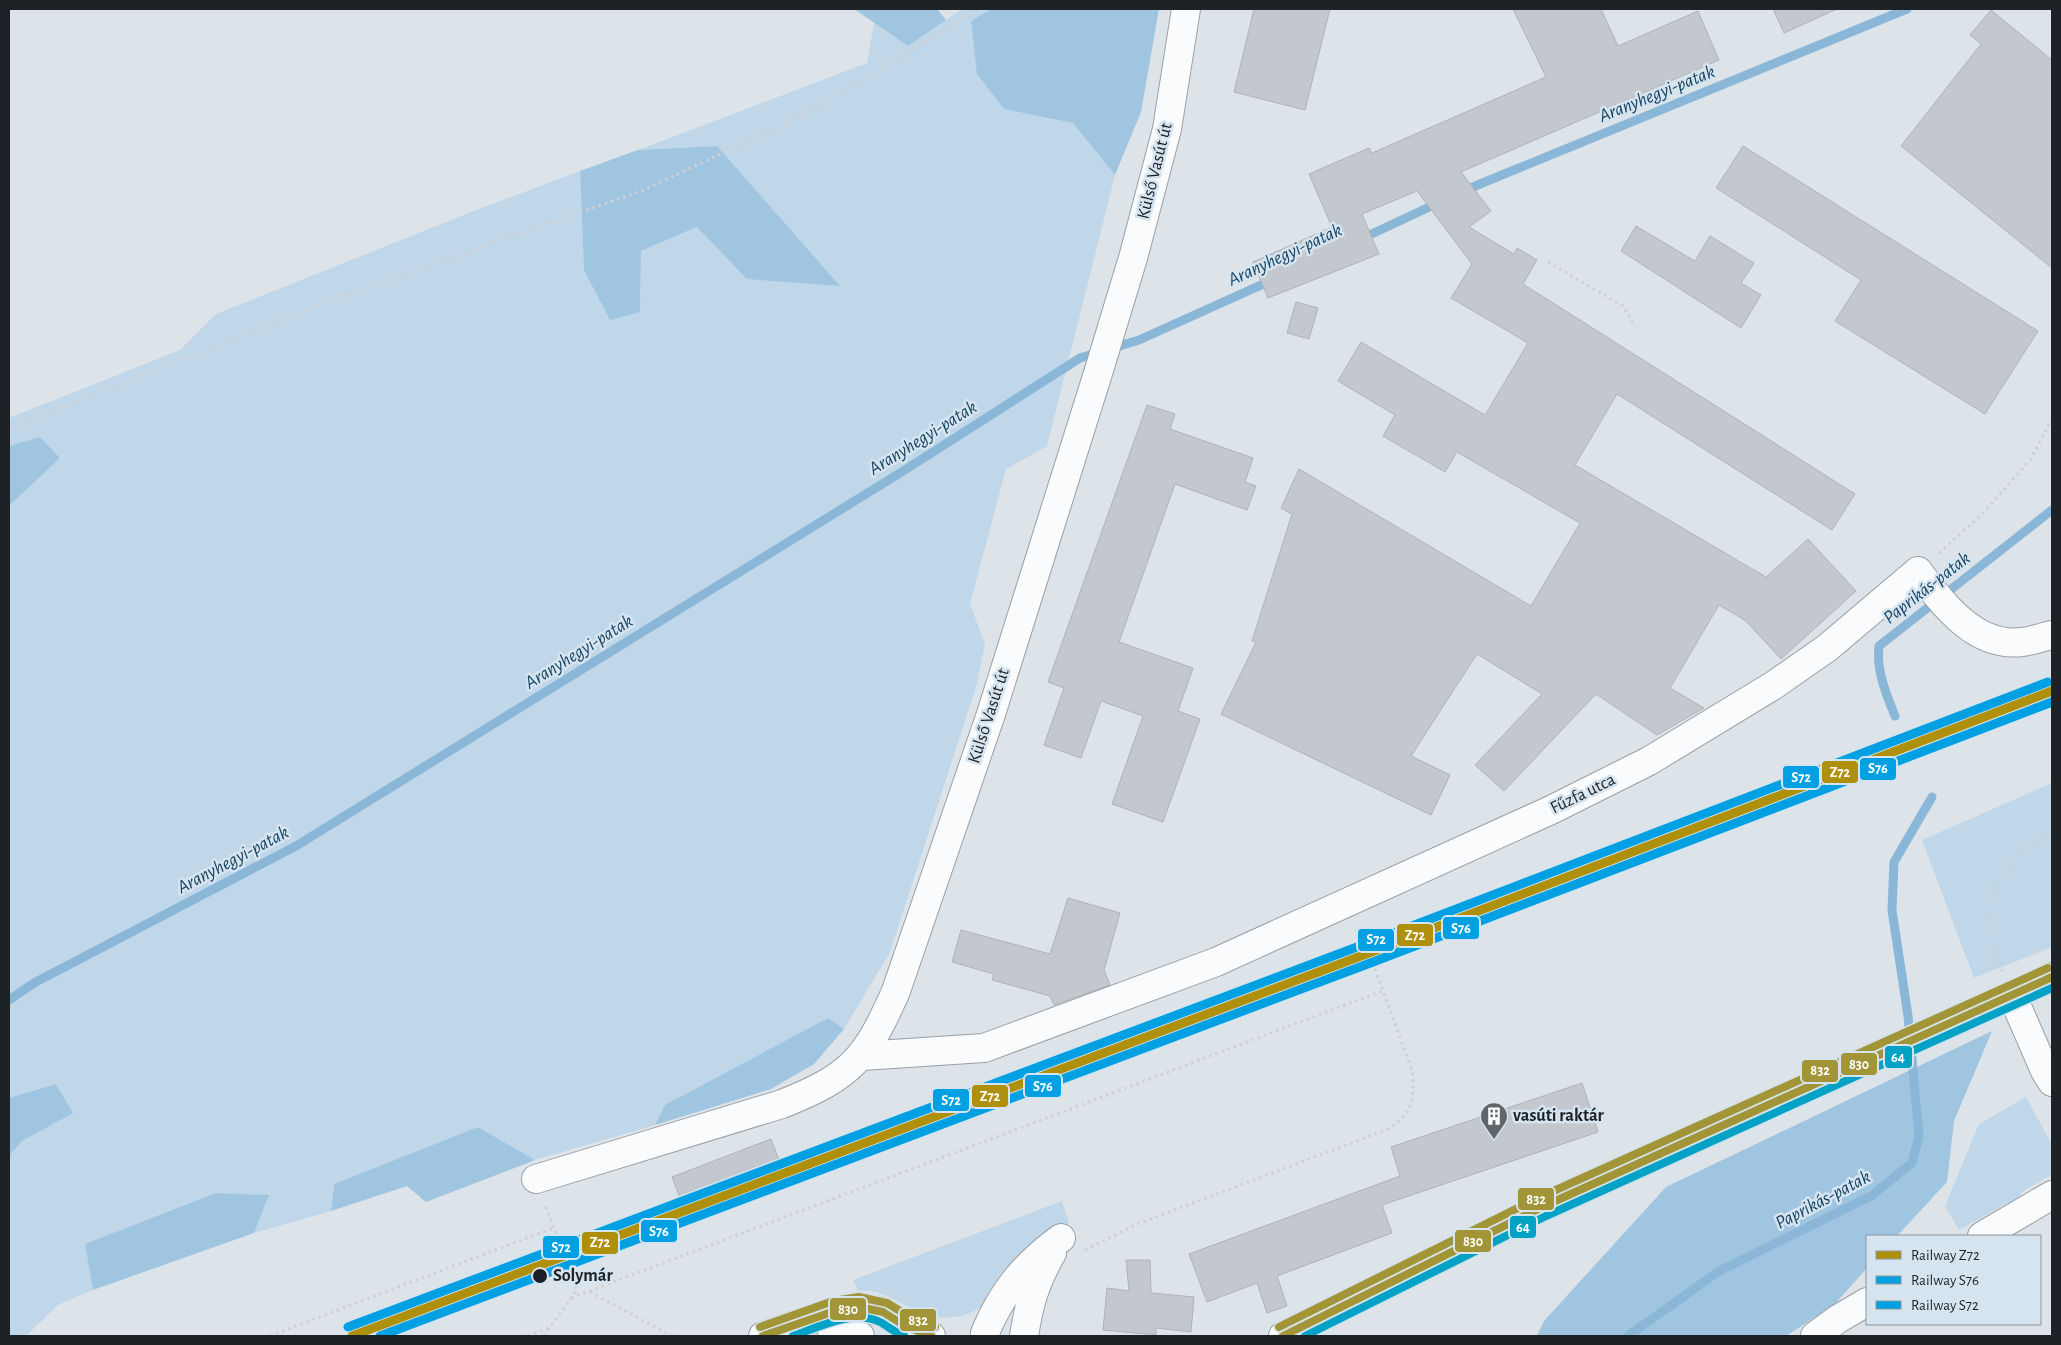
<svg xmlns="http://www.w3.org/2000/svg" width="2061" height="1345" font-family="'Alegreya Sans',sans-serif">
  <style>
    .green { fill: #c0d7ea }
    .forest { fill: #a0c5e0 }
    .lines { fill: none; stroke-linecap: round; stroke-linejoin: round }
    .stream { stroke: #8ab7d8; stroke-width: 9 }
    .building { fill: #c2c8cd; stroke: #adb3b8 }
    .minor-casing { stroke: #9a9fa4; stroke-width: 30 }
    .path { stroke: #ced0d2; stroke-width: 3; stroke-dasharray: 2.5 4; stroke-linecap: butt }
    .minor { stroke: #fafbfc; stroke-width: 28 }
    .bus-1-casing { stroke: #d6e4ef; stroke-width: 11 }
    .bus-2-casing { stroke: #d6e4ef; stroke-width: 11 }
    .bus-3-casing { stroke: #d6e4ef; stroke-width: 11 }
    .bus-1 { stroke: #a29537; stroke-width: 8 }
    .bus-2 { stroke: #01a2c6; stroke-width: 8 }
    .bus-3 { stroke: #a29537; stroke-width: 8 }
    .rail-1-casing { stroke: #d6e4ef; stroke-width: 12 }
    .rail-2-casing { stroke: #d6e4ef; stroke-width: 12 }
    .rail-3-casing { stroke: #d6e4ef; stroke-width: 12 }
    .rail-1 { stroke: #af900d; stroke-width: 9 }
    .rail-2 { stroke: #00a0e3; stroke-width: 9 }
    .rail-3 { stroke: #00a0e3; stroke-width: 9 }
    .stop-dot { fill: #1d2226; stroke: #d6e4ef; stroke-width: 2 }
    .labels { text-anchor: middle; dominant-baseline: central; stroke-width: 5; stroke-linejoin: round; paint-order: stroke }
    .street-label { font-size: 18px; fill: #1d2226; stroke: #d6e4ef }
    .poi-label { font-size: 18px; font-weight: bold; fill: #1d2226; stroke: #d6e4ef; text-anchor: start }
    .stop-label { font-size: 18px; font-weight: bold; fill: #1d2226; stroke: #d6e4ef; text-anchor: start }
    .water-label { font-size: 19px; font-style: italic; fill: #144463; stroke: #d6e4ef }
    .line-badge { stroke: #d6e4ef; stroke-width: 2 }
    .badge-label { font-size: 14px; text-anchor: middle; font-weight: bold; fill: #fff }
  </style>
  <rect width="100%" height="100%" fill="#dce3e9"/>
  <g class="green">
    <polygon points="962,9 991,9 971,21 1004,109 1073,123 1115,175 1047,446 1006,469 970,604 985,644 977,684 890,952 844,1029 828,1019 666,1105 655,1125 535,1160 478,1127 334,1184 331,1211 254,1233 268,1195 214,1193 85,1244 93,1290 58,1305 26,1336 9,1336 9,1156 22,1141 72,1113 56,1084 9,1098 9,506 60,458 40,437 9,446 9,418 180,350 216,314 466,214 580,171 584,270 640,312 641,251 698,227 747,278 839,286 717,146 638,150 867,63 874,23 908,46"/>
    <polygon points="2052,783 2052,947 1974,978 1922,840"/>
    <polygon points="2026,1097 2052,1145 2052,1174 2020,1193 2029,1209 2015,1217 2007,1203 1959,1230 1945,1206 1979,1124"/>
    <path d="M1062,1201L1069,1223C1060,1230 1050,1237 1042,1245C1009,1275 986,1327 933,1316C905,1311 886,1287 858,1291L853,1280Z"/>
  </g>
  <g class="forest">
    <polygon points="854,9 937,9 946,20 908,46"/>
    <polygon points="991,9 1159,9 1141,112 1115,175 1073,123 1004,109 977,74 971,21"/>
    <polygon points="717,146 840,286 747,279 697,227 641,251 640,312 610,320 584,270 580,171 638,150"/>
    <polygon points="40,437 60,458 9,506 9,446"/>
    <polygon points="828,1018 844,1029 814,1064 771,1089 655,1125 665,1105"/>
    <polygon points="1992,1031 1954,1121 1947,1182 1897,1236 1867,1236 1867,1268 1834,1305 1786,1336 1537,1336 1544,1321 1666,1187"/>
    <polygon points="56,1084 73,1113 22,1141 9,1156 9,1098"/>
    <polygon points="478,1127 535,1160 426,1202 407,1186 331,1211 334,1184"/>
    <polygon points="215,1193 269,1195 254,1233 93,1290 85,1244"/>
  </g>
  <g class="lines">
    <g class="stream">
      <polyline points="1463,191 1907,9"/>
      <polyline points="1361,239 1440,202"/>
      <path d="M1895,716C1886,694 1876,670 1879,646L2052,510"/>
      <polyline points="9,1000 34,983 296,846 908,468 1080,358 1139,340 1272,280"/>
      <polyline points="1628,1336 1719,1271 1871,1196 1912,1163 1919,1136 1908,1016 1892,910 1894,862 1932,797"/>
    </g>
  </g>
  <g class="building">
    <polygon points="1254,9 1330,9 1305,110 1234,92"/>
    <polygon points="1513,9 1601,9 1618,46 1698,11 1719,60 1461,172 1491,211 1469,227 1514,254 1517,248 1537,260 1523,284 1855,494 1832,530 1617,394 1575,465 1766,577 1808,539 1856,591 1781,659 1746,621 1719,605 1670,688 1704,708 1657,735 1596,694 1504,791 1475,765 1542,694 1477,654 1411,756 1450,775 1431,815 1221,714 1256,642 1252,641 1292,514 1281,508 1299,469 1531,606 1580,523 1457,452 1445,472 1383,436 1395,415 1338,381 1361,342 1485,415 1528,343 1451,298 1472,264 1417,191 1362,214 1379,254 1268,298 1253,262 1332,227 1309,174 1369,148 1372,153 1546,77"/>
    <polygon points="1773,9 1837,9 1784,33"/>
    <polygon points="1991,10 2052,60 2052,268 1901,146 1981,44 1970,35"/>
    <polygon points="1743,146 2038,331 1985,414 1835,321 1861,280 1716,188"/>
    <polygon points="1636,226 1695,261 1710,236 1754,263 1741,283 1761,295 1741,328 1621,251"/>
    <polygon points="1296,302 1318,308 1309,339 1287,333"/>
    <polygon points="1147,405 1175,414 1170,429 1253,458 1245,482 1256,486 1247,510 1175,484 1119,642 1193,668 1178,711 1200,719 1163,822 1112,804 1143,716 1101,701 1081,758 1044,745 1064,688 1048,682"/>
    <polygon points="1068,898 1120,913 1104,970 1110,985 1054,1005 1050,996 992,980 994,974 952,962 961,930 1050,954"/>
    <polygon points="1582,1083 1598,1132 1382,1205 1392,1233 1277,1276 1287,1306 1267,1313 1257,1283 1207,1302 1189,1254 1400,1176 1391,1147"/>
    <polygon points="771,1139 780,1163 681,1201 672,1177"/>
    <polygon points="1126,1260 1150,1260 1151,1293 1194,1297 1191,1332 1156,1328 1156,1335 1103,1330 1107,1288 1129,1291"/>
  </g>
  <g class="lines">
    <g class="minor-casing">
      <g id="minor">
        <polyline points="2012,995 2045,1071 2052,1082"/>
        <path d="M862,1056L984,1048L1216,962L1551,810L1649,761L1774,685L1827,648L1918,571C1943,604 1975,648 2022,642C2032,641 2043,637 2052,635"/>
        <path d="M536,1179L782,1104C852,1076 866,1059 896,991L991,714L1099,370L1133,258L1167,129L1186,9"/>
        <polyline points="1982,1236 2052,1195"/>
        <path d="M985,1333C1002,1292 1025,1264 1061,1238"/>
        <polyline points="763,1336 835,1311 859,1307 883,1312 905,1326 931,1336"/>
        <polyline points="832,1336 837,1335 860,1336"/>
        <path d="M1024,1336C1029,1304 1035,1282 1052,1253"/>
        <polyline points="1283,1336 1542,1207 2052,977"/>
        <polyline points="1815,1336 1838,1319 1867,1302"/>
      </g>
    </g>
    <g class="path">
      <polyline points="1548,262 1623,306 1635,327"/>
      <polyline points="9,429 329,301 641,191 790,122 884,68 975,9"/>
      <polyline points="1939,553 1984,512 2031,459 2052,418"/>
      <path d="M2002,971C1998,961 1991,949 1990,938C1984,894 2011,849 2052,833"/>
      <path d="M1085,1250L1135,1225L1386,1130C1413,1114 1415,1099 1412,1070L1369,953L1355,930"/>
      <polyline points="590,1292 672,1336"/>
      <polyline points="571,1298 1382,991"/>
      <polyline points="270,1336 553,1228"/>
      <polyline points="528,1336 549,1328"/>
      <polyline points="544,1336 577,1290 545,1205"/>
    </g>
    <use href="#minor" class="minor"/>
    <g class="bus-1-casing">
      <g id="bus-1">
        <polyline points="763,1336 835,1311 859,1307 883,1312 905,1326 931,1336"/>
        <polyline points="1283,1336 1542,1207 2052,977"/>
      </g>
    </g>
    <g class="bus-2-casing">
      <g id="bus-2">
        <path d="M793,1336C819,1327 853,1309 880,1322C888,1326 895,1333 904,1336"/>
        <polyline points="1305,1336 1546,1216 2052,988"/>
      </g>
    </g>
    <g class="bus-3-casing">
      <g id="bus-3">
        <polyline points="760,1327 833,1301 859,1297 887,1303 910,1317 935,1327"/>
        <polyline points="1279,1327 1538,1198 2048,968"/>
      </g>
    </g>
    <use href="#bus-1" class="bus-1"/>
    <use href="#bus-2" class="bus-2"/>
    <use href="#bus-3" class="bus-3"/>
    <g class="rail-1-casing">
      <polyline id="rail-1" points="352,1336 1369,953 2052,691"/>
    </g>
    <g class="rail-2-casing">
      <polyline id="rail-2" points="380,1336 1373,962 2052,702"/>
    </g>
    <g class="rail-3-casing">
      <polyline id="rail-3" points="348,1327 1365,944 2048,682"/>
    </g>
    <use href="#rail-1" class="rail-1"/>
    <use href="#rail-2" class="rail-2"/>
    <use href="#rail-3" class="rail-3"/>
  </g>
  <defs>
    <g id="building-pin" transform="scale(1.4375)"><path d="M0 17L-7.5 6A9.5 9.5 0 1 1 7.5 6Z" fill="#60666a" stroke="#d6e4ef"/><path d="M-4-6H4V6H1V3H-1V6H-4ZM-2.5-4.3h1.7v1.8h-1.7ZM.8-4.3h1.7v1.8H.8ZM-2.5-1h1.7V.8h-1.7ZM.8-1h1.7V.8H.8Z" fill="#fff"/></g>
  </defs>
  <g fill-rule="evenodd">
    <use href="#building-pin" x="1494" y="1116"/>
  </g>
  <circle class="stop-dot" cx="540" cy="1276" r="8"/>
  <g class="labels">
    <g class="street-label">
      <text transform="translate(1155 171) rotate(-76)">Külső Vasút út</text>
      <text transform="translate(989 716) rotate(-72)">Külső Vasút út</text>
      <text transform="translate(1583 794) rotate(-26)">Fűzfa utca</text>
    </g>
    <g class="poi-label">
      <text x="1513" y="1116">vasúti raktár</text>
    </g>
    <g class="stop-label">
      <text x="553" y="1276">Solymár</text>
    </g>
    <g class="water-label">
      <text transform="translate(1657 94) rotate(-22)">Aranyhegyi-patak</text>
      <text transform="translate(1285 255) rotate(-25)">Aranyhegyi-patak</text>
      <text transform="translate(923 438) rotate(-32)">Aranyhegyi-patak</text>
      <text transform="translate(1927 588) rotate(-38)">Paprikás-patak</text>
      <text transform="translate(579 652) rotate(-32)">Aranyhegyi-patak</text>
      <text transform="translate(233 860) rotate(-28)">Aranyhegyi-patak</text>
      <text transform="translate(1823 1200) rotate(-28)">Paprikás-patak</text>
    </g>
  </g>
  <g class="line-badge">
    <rect x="1859" y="757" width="38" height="24" rx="5" fill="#00a0e3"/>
    <rect x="1821" y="760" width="38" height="24" rx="5" fill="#af900d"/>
    <rect x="1782" y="765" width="38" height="24" rx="5" fill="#00a0e3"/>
    <rect x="1442" y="916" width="38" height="24" rx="5" fill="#00a0e3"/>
    <rect x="1396" y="923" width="38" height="24" rx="5" fill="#af900d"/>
    <rect x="1357" y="928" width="38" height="24" rx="5" fill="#00a0e3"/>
    <rect x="1884" y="1045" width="29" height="24" rx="5" fill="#01a2c6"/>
    <rect x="1840" y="1052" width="38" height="24" rx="5" fill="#a29537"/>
    <rect x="1801" y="1059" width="38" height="24" rx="5" fill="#a29537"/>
    <rect x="1024" y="1074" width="38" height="24" rx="5" fill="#00a0e3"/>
    <rect x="971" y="1084" width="38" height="24" rx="5" fill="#af900d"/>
    <rect x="932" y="1088" width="38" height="24" rx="5" fill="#00a0e3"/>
    <rect x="1517" y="1187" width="38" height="24" rx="5" fill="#a29537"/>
    <rect x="1509" y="1215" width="28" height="24" rx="5" fill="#01a2c6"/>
    <rect x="640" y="1219" width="38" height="24" rx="5" fill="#00a0e3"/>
    <rect x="1454" y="1229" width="38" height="24" rx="5" fill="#a29537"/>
    <rect x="581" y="1231" width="38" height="24" rx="5" fill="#af900d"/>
    <rect x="542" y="1235" width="38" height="24" rx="5" fill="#00a0e3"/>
    <rect x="829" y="1297" width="38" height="24" rx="5" fill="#a29537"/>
    <rect x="899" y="1308" width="38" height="24" rx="5" fill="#a29537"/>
  </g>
  <g class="badge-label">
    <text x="1878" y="773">S76</text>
    <text x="1840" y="777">Z72</text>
    <text x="1801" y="782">S72</text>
    <text x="1461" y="933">S76</text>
    <text x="1415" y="940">Z72</text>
    <text x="1376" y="944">S72</text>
    <text x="1898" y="1062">64</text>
    <text x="1859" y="1069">830</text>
    <text x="1820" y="1075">832</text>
    <text x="1043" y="1091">S76</text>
    <text x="990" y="1101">Z72</text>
    <text x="951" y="1105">S72</text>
    <text x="1536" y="1204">832</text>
    <text x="1523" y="1232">64</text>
    <text x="659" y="1236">S76</text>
    <text x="1473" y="1246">830</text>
    <text x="600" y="1247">Z72</text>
    <text x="561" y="1252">S72</text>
    <text x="848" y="1314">830</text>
    <text x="918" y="1325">832</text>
  </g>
  <rect width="2061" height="1345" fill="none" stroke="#1d2226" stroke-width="20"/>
  <rect x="1866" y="1235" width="175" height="90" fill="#d6e4ef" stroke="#8c969f"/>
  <rect x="1876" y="1251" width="25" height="8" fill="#af900d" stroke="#8c969f"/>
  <text x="1911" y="1260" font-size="15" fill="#1d2226">Railway Z72</text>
  <rect x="1876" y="1276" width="25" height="8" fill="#00a0e3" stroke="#8c969f"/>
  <text x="1911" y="1285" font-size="15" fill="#1d2226">Railway S76</text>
  <rect x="1876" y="1301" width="25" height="8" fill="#00a0e3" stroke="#8c969f"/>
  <text x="1911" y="1310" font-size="15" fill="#1d2226">Railway S72</text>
</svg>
